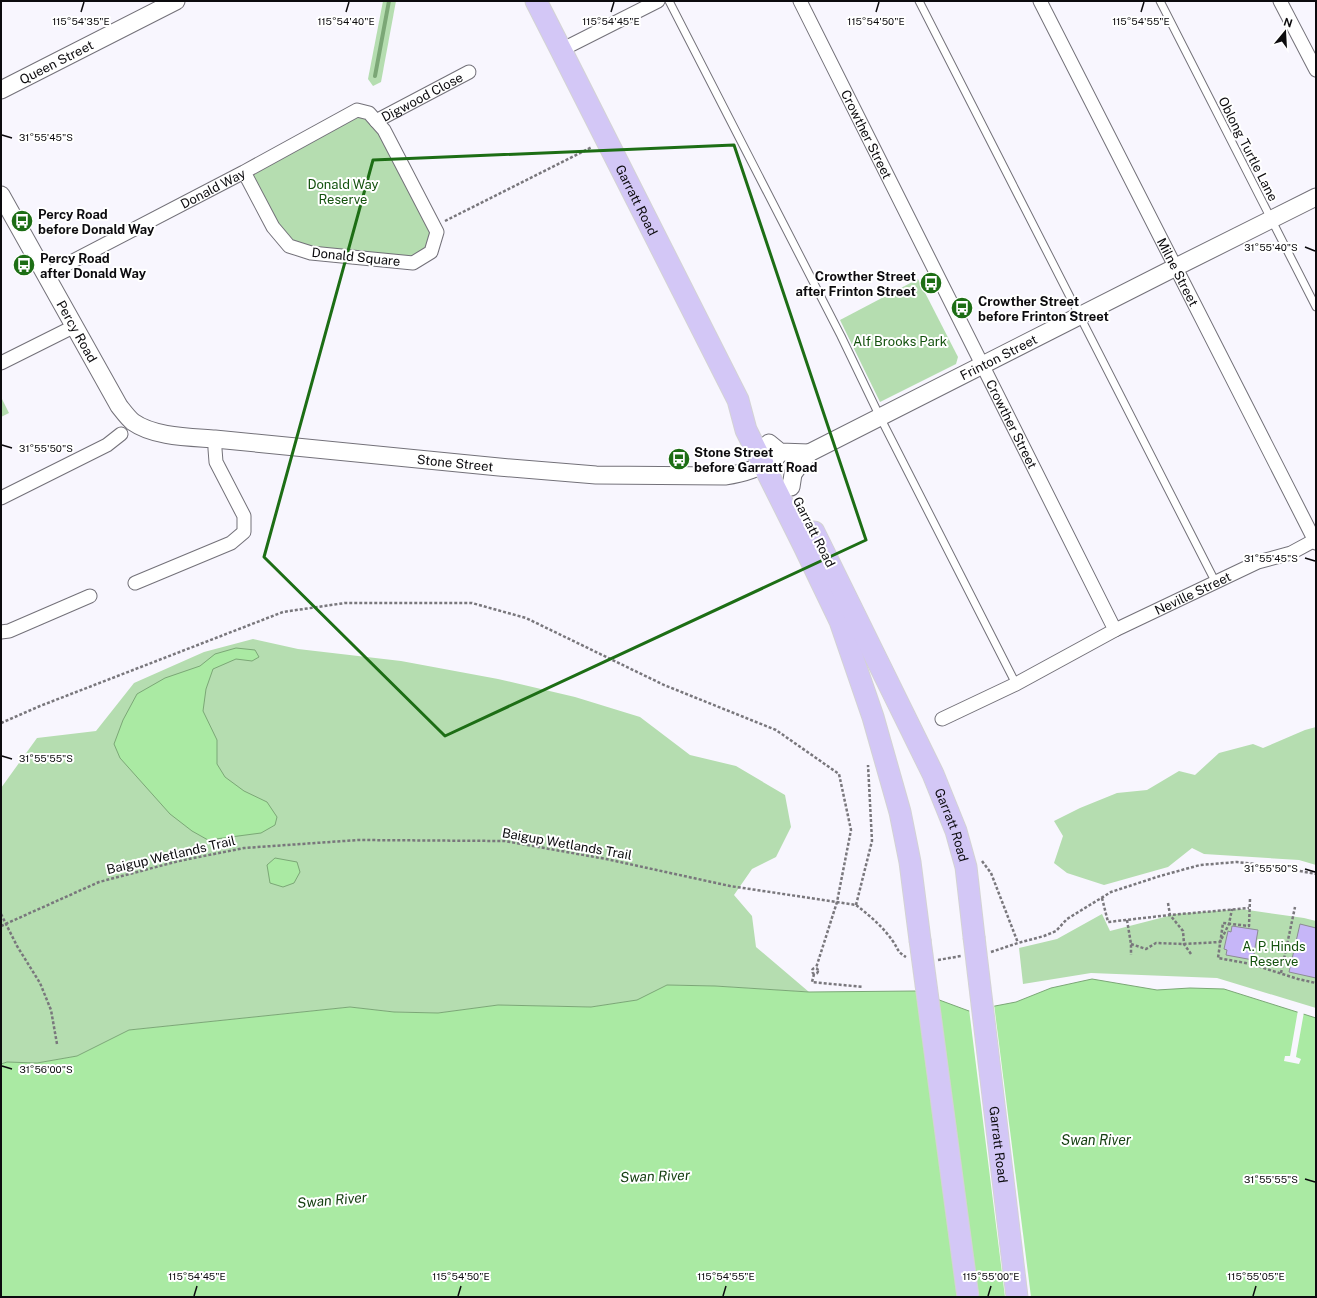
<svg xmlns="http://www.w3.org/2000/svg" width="1317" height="1298" font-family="'Public Sans',sans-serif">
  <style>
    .green { fill: #b5ddb0 }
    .water { fill: #aaeaa3; stroke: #7ba776 }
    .pier { fill: #f8f6fe }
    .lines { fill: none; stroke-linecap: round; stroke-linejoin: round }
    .stream { stroke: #7ba776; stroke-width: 4 }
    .building { fill: #c6b6f8; stroke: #8c8b94 }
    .service-casing { stroke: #737179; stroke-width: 9 }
    .minor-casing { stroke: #737179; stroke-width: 15 }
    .tertiary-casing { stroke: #737179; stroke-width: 19 }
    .primary-casing { stroke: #d3d3d4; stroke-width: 23 }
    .path { stroke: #79777c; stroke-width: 2.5; stroke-dasharray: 3 2; stroke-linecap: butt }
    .service { stroke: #fff; stroke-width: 7 }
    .minor { stroke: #fff; stroke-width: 13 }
    .tertiary { stroke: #fff; stroke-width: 17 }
    .primary { stroke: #d3c7f6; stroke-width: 21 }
    .primary-bridge-casing { stroke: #d3d3d4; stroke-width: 23; stroke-linecap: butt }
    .primary-bridge { stroke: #d3c7f6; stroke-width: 21 }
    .marked { fill: none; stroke: #1d6e15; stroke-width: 3; stroke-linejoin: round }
    .ticks { fill: none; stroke: #0c0b0e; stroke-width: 1.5 }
    .labels { text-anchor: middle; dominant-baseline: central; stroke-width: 4; stroke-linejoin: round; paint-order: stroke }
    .street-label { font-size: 13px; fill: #0c0b0e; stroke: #fff }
    .park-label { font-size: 13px; fill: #13510d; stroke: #fff }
    .poi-label { font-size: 13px; font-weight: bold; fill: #0c0b0e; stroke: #fff; text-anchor: start }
    .water-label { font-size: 14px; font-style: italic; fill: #174113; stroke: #fff }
    .ticks-label { font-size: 10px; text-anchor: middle; fill: #0c0b0e; stroke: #fff; stroke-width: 4; stroke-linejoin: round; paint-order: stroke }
  </style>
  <rect width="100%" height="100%" fill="#f8f6fe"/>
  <g class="green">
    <polygon points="383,1 396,1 381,82 373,86 368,79"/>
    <polygon points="357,110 369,113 437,232 413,263 311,253 273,227 241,177"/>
    <polygon points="918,279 958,357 956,364 880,402 840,320"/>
    <polygon points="1,397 9,413 1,417"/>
    <polygon points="253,639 298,649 401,661 498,679 575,697 640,717 690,755 736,766 785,795 791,827 776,857 752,869 734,895 752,916 756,947 809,992 715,986 667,985 638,1000 591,1007 498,1005 438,1013 394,1012 350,1007 129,1030 77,1056 37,1063 7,1062 1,1064 1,788 37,738 96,731 134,683 204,652"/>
    <polygon points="1316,727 1316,865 1299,860 1204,854 1192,848 1168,867 1104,885 1067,873 1054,863 1063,836 1054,821 1080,808 1117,793 1147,790 1179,771 1195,775 1219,753 1253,744 1263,748 1305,730"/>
    <polygon points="1241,909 1304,918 1316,921 1316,1008 1217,978 1091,973 1023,984 1019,948 1057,939 1102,914 1110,931 1176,914"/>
  </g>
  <g class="water">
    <polygon points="236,648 255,650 259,657 252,661 236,659 213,669 206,689 203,711 217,740 217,764 225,777 244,791 267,802 277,817 275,825 261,833 208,840 192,831 170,814 120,758 114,744 123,720 137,694 165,678 200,666 215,654"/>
    <polygon points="275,858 297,862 300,872 294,883 283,887 270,883 267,865"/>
    <polygon points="1092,979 1157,990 1190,988 1224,989 1316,1018 1316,1297 1,1297 1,1064 7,1062 37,1063 77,1056 129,1030 350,1007 394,1012 438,1013 498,1005 591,1007 637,1000 667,985 715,986 809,992 915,991 969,1011 1016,1002 1051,988"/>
  </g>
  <g class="pier">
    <polygon points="994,1004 1031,1297 1005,1297 969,1009"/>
    <polygon points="1298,1010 1304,1012 1296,1057 1301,1059 1299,1064 1284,1061 1285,1056 1290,1056"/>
  </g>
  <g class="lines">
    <polyline class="stream" points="375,76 389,1"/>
  </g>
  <g class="building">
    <polygon points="1300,924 1316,928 1316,978 1289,972"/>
    <polygon points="1232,926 1258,930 1253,960 1226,955 1227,950 1224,949 1228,931 1231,932"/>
  </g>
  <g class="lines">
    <g class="service-casing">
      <g id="service">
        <polyline points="669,1 841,336 880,417 1016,684"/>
        <polyline points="919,1 1216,583"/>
        <polyline points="1160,1 1316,307"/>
      </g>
    </g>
    <g class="minor-casing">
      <g id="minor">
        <path id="s1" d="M800,1L1115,630L1016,684L942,719"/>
        <path id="s2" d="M1040,1L1316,543"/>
        <polyline points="1280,1 1316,70"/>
        <polyline points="561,50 658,1"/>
        <path id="s3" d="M376,121L469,72"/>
        <path id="s4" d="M46,275L244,172L357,110L369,113L384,130L437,232L431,252L413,263L311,253L289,246L273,227L244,172"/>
        <polyline points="1,363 75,326"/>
        <polyline points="1,498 107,445 121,434"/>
        <polyline points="135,583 231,543 244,532 244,516 216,462 215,449 215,439"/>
        <path id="s5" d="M1115,630L1258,562L1291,553L1315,540"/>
        <polyline points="1,632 9,631 90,596"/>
      </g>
    </g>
    <g class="tertiary-casing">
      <g id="tertiary">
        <path id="s6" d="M1,90L176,1"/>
        <path id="s7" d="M1,195L119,406C123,411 128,418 133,422C154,437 190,437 215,439L499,467L596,475L725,476C747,473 757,468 776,458"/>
        <polyline points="769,443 780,452 809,453"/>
        <path id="s8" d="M791,487L793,474L800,464L809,453L1176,267L1316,197"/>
      </g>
    </g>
    <g class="primary-casing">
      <g id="primary">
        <path id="s9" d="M536,1L561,50L738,400L746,430L804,546L840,621L873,717L900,812L910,862L920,940"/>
        <path id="s10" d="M814,532L933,774L956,831L966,867L974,937"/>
      </g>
    </g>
    <g class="path">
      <polyline points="445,221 592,147"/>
      <polyline points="1,723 40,706 283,612 345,603 472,603 526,618 664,685 776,730 839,774 851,830 837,902 816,968"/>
      <polyline points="982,861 991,873 1018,943"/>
      <polyline points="1102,898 1108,922 1170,915 1249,908"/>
      <polyline points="1250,899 1249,926 1223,923 1218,958 1251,964 1298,979 1316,983"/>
      <polyline points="1168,903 1170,915 1183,931 1184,944 1191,954"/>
      <polyline points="856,905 872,841 868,765"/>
      <polyline points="1,914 17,946 40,983 51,1010 57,1044"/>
      <polyline points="1127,920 1131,944 1131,955"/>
      <path d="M1,926L99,882L179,861L244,848L358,840L505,841L606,859L730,886L856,905C869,915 883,927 892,940C898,948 897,952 906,957"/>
      <polyline points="1131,944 1146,949 1156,943 1184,944 1220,942 1229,924 1232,909"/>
      <polyline points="991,952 1018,943 1044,936 1056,931 1067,919 1111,892 1160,876 1200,865 1237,862 1273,866 1316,874"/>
      <polyline points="938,960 961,956"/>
      <circle cx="815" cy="971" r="3"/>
      <polyline points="1281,973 1295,907"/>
      <polyline points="814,974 812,982 863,987"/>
    </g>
    <use href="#service" class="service"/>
    <use href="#minor" class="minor"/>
    <use href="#tertiary" class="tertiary"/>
    <use href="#primary" class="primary"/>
    <g class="primary-bridge-casing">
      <g id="primary-bridge">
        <path id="s11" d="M974,937L1017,1297"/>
        <polyline points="920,940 968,1297"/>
      </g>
    </g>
    <use href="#primary-bridge" class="primary-bridge"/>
  </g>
  <path class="marked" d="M734,145L866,540L445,736L264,557L373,160Z"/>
  <path class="ticks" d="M81,12L84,2M346,12L349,2M611,12L614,2M876,12L879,2M1141,12L1144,2M2,135L12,138M1305,247L1315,251M2,445L12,448M1305,558L1315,561M2,756L12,759M1305,869L1315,872M2,1066L12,1069M1305,1179L1315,1182M194,1296L197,1286M458,1296L461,1286M723,1296L726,1286M988,1296L991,1286M1253,1296L1256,1286"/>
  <defs>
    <g id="bus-disc" transform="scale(1.15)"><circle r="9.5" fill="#1d6e15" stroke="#fff"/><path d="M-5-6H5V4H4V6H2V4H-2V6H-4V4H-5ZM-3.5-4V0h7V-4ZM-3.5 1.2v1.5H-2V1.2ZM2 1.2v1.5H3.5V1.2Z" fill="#fff"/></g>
  </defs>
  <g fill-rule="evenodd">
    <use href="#bus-disc" x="22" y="221"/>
    <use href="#bus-disc" x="24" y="265"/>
    <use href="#bus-disc" x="931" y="283"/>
    <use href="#bus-disc" x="962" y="308"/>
    <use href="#bus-disc" x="679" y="459"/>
  </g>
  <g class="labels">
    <g class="street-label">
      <text stroke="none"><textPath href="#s6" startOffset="62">Queen Street</textPath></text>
      <text stroke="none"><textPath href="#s3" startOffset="52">Digwood Close</textPath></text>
      <text stroke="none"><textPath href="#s1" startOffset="149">Crowther Street</textPath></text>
      <text transform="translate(1248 149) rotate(63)">Oblong Turtle Lane</text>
      <text stroke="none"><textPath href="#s4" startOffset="188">Donald Way</textPath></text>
      <text stroke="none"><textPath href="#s9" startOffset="223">Garratt Road</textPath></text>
      <text transform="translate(356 257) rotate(6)">Donald Square</text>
      <text stroke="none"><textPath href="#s2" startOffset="304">Milne Street</textPath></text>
      <text stroke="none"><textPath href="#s7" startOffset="156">Percy Road</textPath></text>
      <text stroke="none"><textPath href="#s8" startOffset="252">Frinton Street</textPath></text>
      <text stroke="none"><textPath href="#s1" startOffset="473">Crowther Street</textPath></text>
      <text stroke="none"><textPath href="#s7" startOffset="589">Stone Street</textPath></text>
      <text transform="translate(814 532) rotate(63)">Garratt Road</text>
      <text stroke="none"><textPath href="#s5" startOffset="86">Neville Street</textPath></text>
      <text stroke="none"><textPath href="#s10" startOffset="324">Garratt Road</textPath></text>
      <text transform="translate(567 844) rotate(10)">Baigup Wetlands Trail</text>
      <text transform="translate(171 855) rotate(-13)">Baigup Wetlands Trail</text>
      <text stroke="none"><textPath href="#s11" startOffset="209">Garratt Road</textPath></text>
    </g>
    <g class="park-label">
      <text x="343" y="184">Donald Way<tspan x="343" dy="15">Reserve</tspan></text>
      <text x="900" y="341">Alf Brooks Park</text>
      <text x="1274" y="946">A. P. Hinds<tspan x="1274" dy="15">Reserve</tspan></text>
    </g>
    <g class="poi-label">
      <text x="38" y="214">Percy Road<tspan x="38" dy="15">before Donald Way</tspan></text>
      <text x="40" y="258">Percy Road<tspan x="40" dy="15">after Donald Way</tspan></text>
      <text x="916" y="276" text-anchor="end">Crowther Street<tspan x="916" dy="15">after Frinton Street</tspan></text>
      <text x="978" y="301">Crowther Street<tspan x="978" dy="15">before Frinton Street</tspan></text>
      <text x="694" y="452">Stone Street<tspan x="694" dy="15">before Garratt Road</tspan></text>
    </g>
    <g class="water-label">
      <text x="1096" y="1140">Swan River</text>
      <text transform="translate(655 1176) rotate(-2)">Swan River</text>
      <text transform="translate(332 1200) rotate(-5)">Swan River</text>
    </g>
  </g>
  <g class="ticks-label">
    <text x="81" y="25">115°54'35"E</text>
    <text x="346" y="25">115°54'40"E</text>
    <text x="611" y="25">115°54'45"E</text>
    <text x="876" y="25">115°54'50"E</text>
    <text x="1141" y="25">115°54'55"E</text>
    <text x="46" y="141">31°55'45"S</text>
    <text x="1271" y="251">31°55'40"S</text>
    <text x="46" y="452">31°55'50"S</text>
    <text x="1271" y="562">31°55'45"S</text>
    <text x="46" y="762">31°55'55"S</text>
    <text x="1271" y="872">31°55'50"S</text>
    <text x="46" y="1073">31°56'00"S</text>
    <text x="1271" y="1183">31°55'55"S</text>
    <text x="197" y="1280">115°54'45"E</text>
    <text x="461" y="1280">115°54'50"E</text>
    <text x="726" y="1280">115°54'55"E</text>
    <text x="991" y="1280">115°55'00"E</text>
    <text x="1256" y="1280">115°55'05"E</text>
  </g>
  <rect width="1317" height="1298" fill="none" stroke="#0c0b0e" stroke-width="4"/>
  <g transform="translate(1285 32) rotate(18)" stroke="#ffffff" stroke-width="3" paint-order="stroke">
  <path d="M0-3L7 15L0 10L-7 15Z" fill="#0c0b0e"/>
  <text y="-6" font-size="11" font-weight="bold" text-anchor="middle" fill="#0c0b0e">N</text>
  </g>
</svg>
